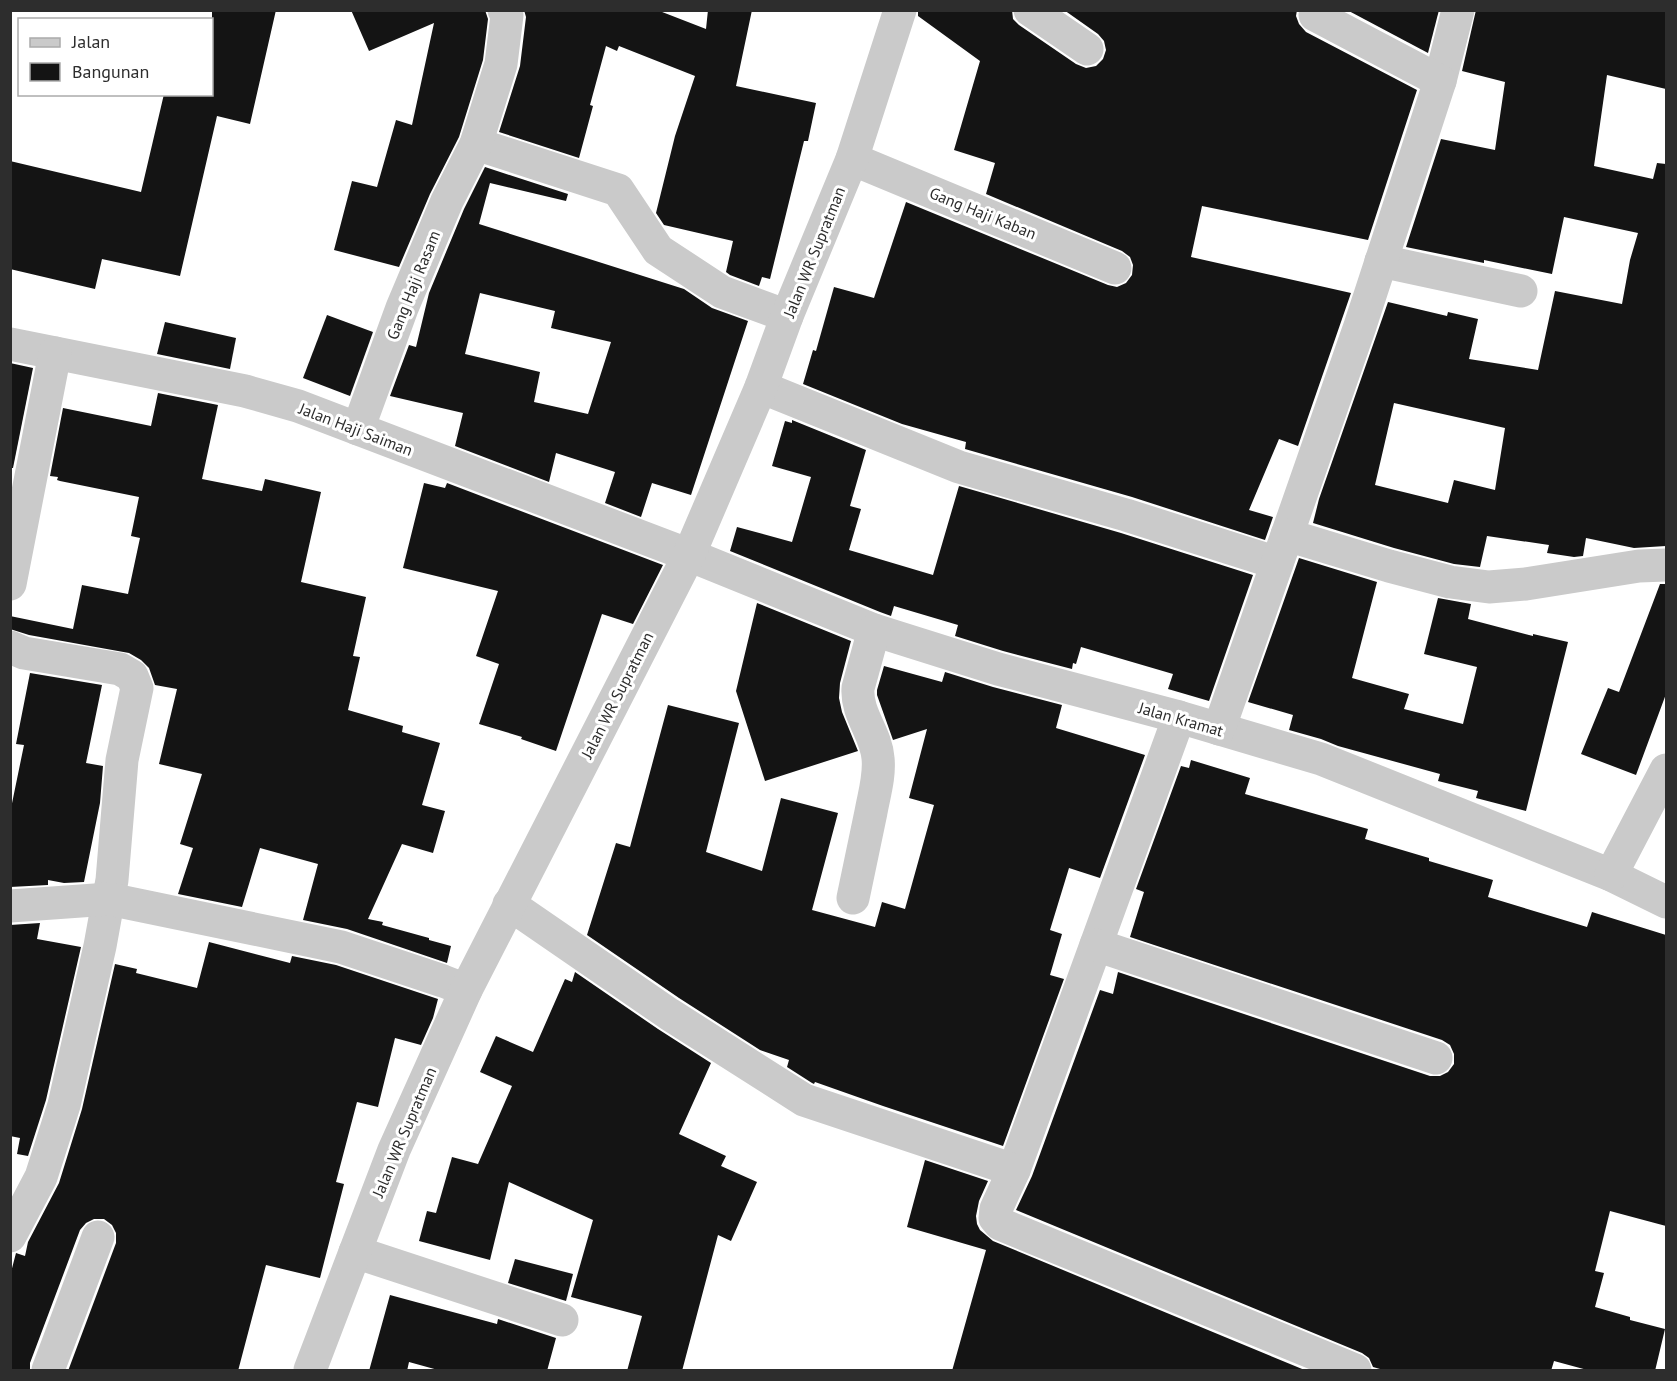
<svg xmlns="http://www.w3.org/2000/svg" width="1677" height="1381" font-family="'PT Sans',sans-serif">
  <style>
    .building { fill: #141414; fill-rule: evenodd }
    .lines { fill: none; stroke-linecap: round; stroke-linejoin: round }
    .minor { stroke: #cacaca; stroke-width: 33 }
    .tertiary { stroke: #cacaca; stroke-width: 33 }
    .labels { text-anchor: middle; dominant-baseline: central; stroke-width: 6; stroke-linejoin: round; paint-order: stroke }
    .street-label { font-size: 16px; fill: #2d2d2d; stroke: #fff }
  </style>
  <rect width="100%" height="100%" fill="#fff"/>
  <g class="building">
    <polygon points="212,10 276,10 250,124 217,116 180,276 102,259 95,289 10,269 10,161 141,192 164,94 212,94"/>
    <polygon points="351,10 485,10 488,19 483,60 459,137 430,194 399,267 334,250 352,181 377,187 396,120 412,125 434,23 369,51"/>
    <polygon points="524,10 657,10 706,29 708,10 752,10 736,86 816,103 808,141 804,141 770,279 762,277 759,286 730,275 726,272 733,241 664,225 656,213 675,136 695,76 619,46 617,51 606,46 590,105 593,106 579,158 499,132 520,66 526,17"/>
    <polygon points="918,10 1012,10 1013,19 1019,25 1076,64 1086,68 1096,66 1103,59 1106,50 1104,41 1098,34 1064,10 1297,10 1296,16 1299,24 1306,32 1417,90 1368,240 1202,206 1191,257 1351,293 1298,446 1279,439 1249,510 1273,517 1265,540 1132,497 965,449 966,442 902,424 803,384 813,350 816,351 834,287 874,298 906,202 1108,285 1117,287 1126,283 1132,275 1133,265 1130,257 1122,251 986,194 995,163 954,150 980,61 918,16"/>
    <polygon points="1347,10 1439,10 1428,53"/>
    <path d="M1476,10H1666V89L1607,75L1594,166L1653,179L1657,163L1666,164V546L1634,548L1586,538L1583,556L1574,557L1547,553L1549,545L1487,536L1480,567L1454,564L1394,548L1313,523L1319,499L1388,302L1447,316L1448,312L1478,319L1469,359L1538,370L1555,291L1622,304L1630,260L1638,233L1564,217L1552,274L1484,260V263L1406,247L1441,139L1495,150L1505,82L1462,71ZM1394,403L1505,428L1495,490L1454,480L1448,503L1375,485Z"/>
    <path d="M485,167L568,194L566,201L490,183L479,224L684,289L712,308L748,321L691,495L652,483L641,517L605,503L615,472L556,453L549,482L455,446L463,413L390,396L409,345L416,347L429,293L464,209ZM480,293L555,311L551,328L611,342L588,414L534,402L540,372L465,354Z"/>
    <polygon points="327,315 373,332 350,396 303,378"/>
    <polygon points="165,322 236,338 230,369 157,354"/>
    <polygon points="10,363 33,368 13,468 10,468"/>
    <polygon points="158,393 218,405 202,479 262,491 265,479 321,492 301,582 366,597 353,656 360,657 348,710 403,726 402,732 440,743 422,805 445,811 433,853 402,844 368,919 383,922 382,925 429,938 429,940 451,946 447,963 347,929 303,920 318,864 260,848 242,907 178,894 193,848 180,844 202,774 159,764 177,689 155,685 149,668 141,660 129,653 29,635 10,629 10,616 73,629 82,585 128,594 140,538 131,536 139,497 60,481 57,480 58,477 50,476 63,408 151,426"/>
    <polygon points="792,420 866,450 850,506 861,509 849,550 933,575 959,486 1121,533 1253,575 1209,701 1168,689 1173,674 1081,647 1076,664 1073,663 1072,669 1003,651 955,636 958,625 894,606 891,616 880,612 730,551 737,527 792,542 811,477 772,466 785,421 792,423"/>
    <polygon points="424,483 445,488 447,483 663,565 633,624 602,614 556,751 521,739 522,737 479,724 499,664 476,656 498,591 403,568"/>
    <polygon points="1299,558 1377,582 1352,678 1409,694 1404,709 1463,724 1477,667 1424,654 1438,598 1471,604 1468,619 1533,636 1533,634 1568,642 1526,811 1476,798 1478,791 1438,781 1440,774 1338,746 1321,739 1289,730 1293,715 1248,702"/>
    <polygon points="1660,584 1666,584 1666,694 1636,775 1581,754 1608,688 1619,692"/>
    <polygon points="757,603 851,641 840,683 839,698 842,712 858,751 765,781 736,691"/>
    <polygon points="884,666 942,682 945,672 993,687 1062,705 1056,728 1145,755 1100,878 1069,868 1050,930 1062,934 1050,975 1064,979 1003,1146 883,1106 815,1082 814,1084 812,1083 787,1067 789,1060 760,1050 679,998 587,935 616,843 630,847 668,705 739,723 706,852 762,871 781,798 838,813 812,910 875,927 882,902 905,909 934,805 909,798 927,729 893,740 877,695 877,690"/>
    <polygon points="30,673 102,685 86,763 103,766 100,803 84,882 64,883 48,880 48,885 10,887 10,813 24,745 16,744"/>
    <polygon points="1191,760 1250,778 1245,794 1368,829 1365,839 1429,858 1429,861 1493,880 1488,897 1587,927 1592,912 1666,935 1666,1226 1610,1211 1595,1271 1604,1273 1595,1307 1630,1317 1630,1320 1665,1329 1655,1371 1591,1371 1554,1361 1551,1371 1387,1371 1373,1367 1369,1358 1362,1353 1016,1210 1032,1176 1100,990 1113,994 1118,972 1430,1076 1440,1076 1448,1072 1454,1064 1454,1054 1450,1045 1442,1040 1130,937 1144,892 1136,889 1181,766 1189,768"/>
    <polygon points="40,923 37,939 81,947 46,1100 28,1156 17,1154 20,1138 10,1136 10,925"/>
    <polygon points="209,942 290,963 292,956 336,965 438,999 433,1018 421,1045 395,1038 378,1107 357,1102 336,1182 344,1184 320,1278 266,1265 238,1371 68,1371 116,1243 116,1233 112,1225 104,1219 94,1219 86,1223 80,1230 30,1363 30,1371 10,1371 10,1276 16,1253 25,1256 28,1242 59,1183 82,1109 115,964 137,969 136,973 197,988"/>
    <polygon points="575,972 658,1029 711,1063 679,1134 726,1156 721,1166 757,1182 731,1241 718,1235 682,1371 627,1371 642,1316 571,1297 593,1220 509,1182 490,1260 419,1241 427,1211 436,1213 452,1157 478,1164 512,1086 480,1072 496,1036 533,1052 565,979 572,982"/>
    <polygon points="925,1160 988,1181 979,1201 976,1216 977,1224 980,1230 993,1241 1307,1371 952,1371 986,1250 907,1227"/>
    <polygon points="515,1259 573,1274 566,1301 508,1283"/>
    <polygon points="390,1295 497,1324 498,1319 556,1338 547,1371 438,1370 409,1362 407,1371 369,1371"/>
  </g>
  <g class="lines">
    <g class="minor">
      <polyline points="1030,10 1087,49"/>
      <polyline points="1440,81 1458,10"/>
      <polyline points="476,144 618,190 658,250 722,292 787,316"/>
      <polyline points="852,159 1115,268"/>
      <polyline points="1381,261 1521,291"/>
      <polyline points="10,344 245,391 298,406 689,555 874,630 998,669 1179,717 1321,759 1611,875 1666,902"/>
      <polyline points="761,387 959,467 1126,515 1277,563"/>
      <polyline points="358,429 402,308 447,201 476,144 501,64 507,15 504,10"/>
      <polyline points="1287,535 1360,326 1440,81 1315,15"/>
      <polyline points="10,584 55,353"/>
      <polyline points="10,647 24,653 120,669 132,676 137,688 122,760 112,880 100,946 64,1105 41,1177 10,1236"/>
      <polyline points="1179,717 1014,1170 996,1209 995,1218 1000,1224 1355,1370"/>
      <polyline points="1219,729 1287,535 1389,566 1450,582 1489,587 1526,584 1639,566 1666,565"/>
      <polyline points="1611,875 1666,770"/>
      <path d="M853,898C859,869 865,841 871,812C874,795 880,776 878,758C876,733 856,714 858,688L874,630"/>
      <polyline points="509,904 669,1014 804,1100 1014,1170"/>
      <polyline points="10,906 109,899 341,947 443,981 466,990"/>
      <polyline points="1096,945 1436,1058"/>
      <polyline points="355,1252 562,1320"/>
      <polyline points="48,1370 98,1237"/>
    </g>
    <polyline class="tertiary" points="310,1370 394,1150 466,990 689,555 761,387 787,316 852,159 900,10"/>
  </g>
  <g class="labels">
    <g class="street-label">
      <text transform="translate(983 213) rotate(22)">Gang Haji Kaban</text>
      <text transform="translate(814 252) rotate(-68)">Jalan WR Supratman</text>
      <text transform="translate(413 285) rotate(-68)">Gang Haji Rasam</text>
      <text transform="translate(356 429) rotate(21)">Jalan Haji Saiman</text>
      <text transform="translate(617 695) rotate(-63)">Jalan WR Supratman</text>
      <text transform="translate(1181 719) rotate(16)">Jalan Kramat</text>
      <text transform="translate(404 1132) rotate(-67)">Jalan WR Supratman</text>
    </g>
  </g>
  <rect width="1677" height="1381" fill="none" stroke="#2d2d2d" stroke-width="24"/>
  <rect x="18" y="18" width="195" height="78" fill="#ffffff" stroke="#ababab" stroke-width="1.5"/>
  <rect x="30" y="38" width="30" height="9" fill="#cacaca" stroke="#ababab" stroke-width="1.5"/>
  <text x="72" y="48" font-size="18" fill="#2d2d2d">Jalan</text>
  <rect x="30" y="63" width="30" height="18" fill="#141414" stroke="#ababab" stroke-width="1.5"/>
  <text x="72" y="78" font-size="18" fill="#2d2d2d">Bangunan</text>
</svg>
